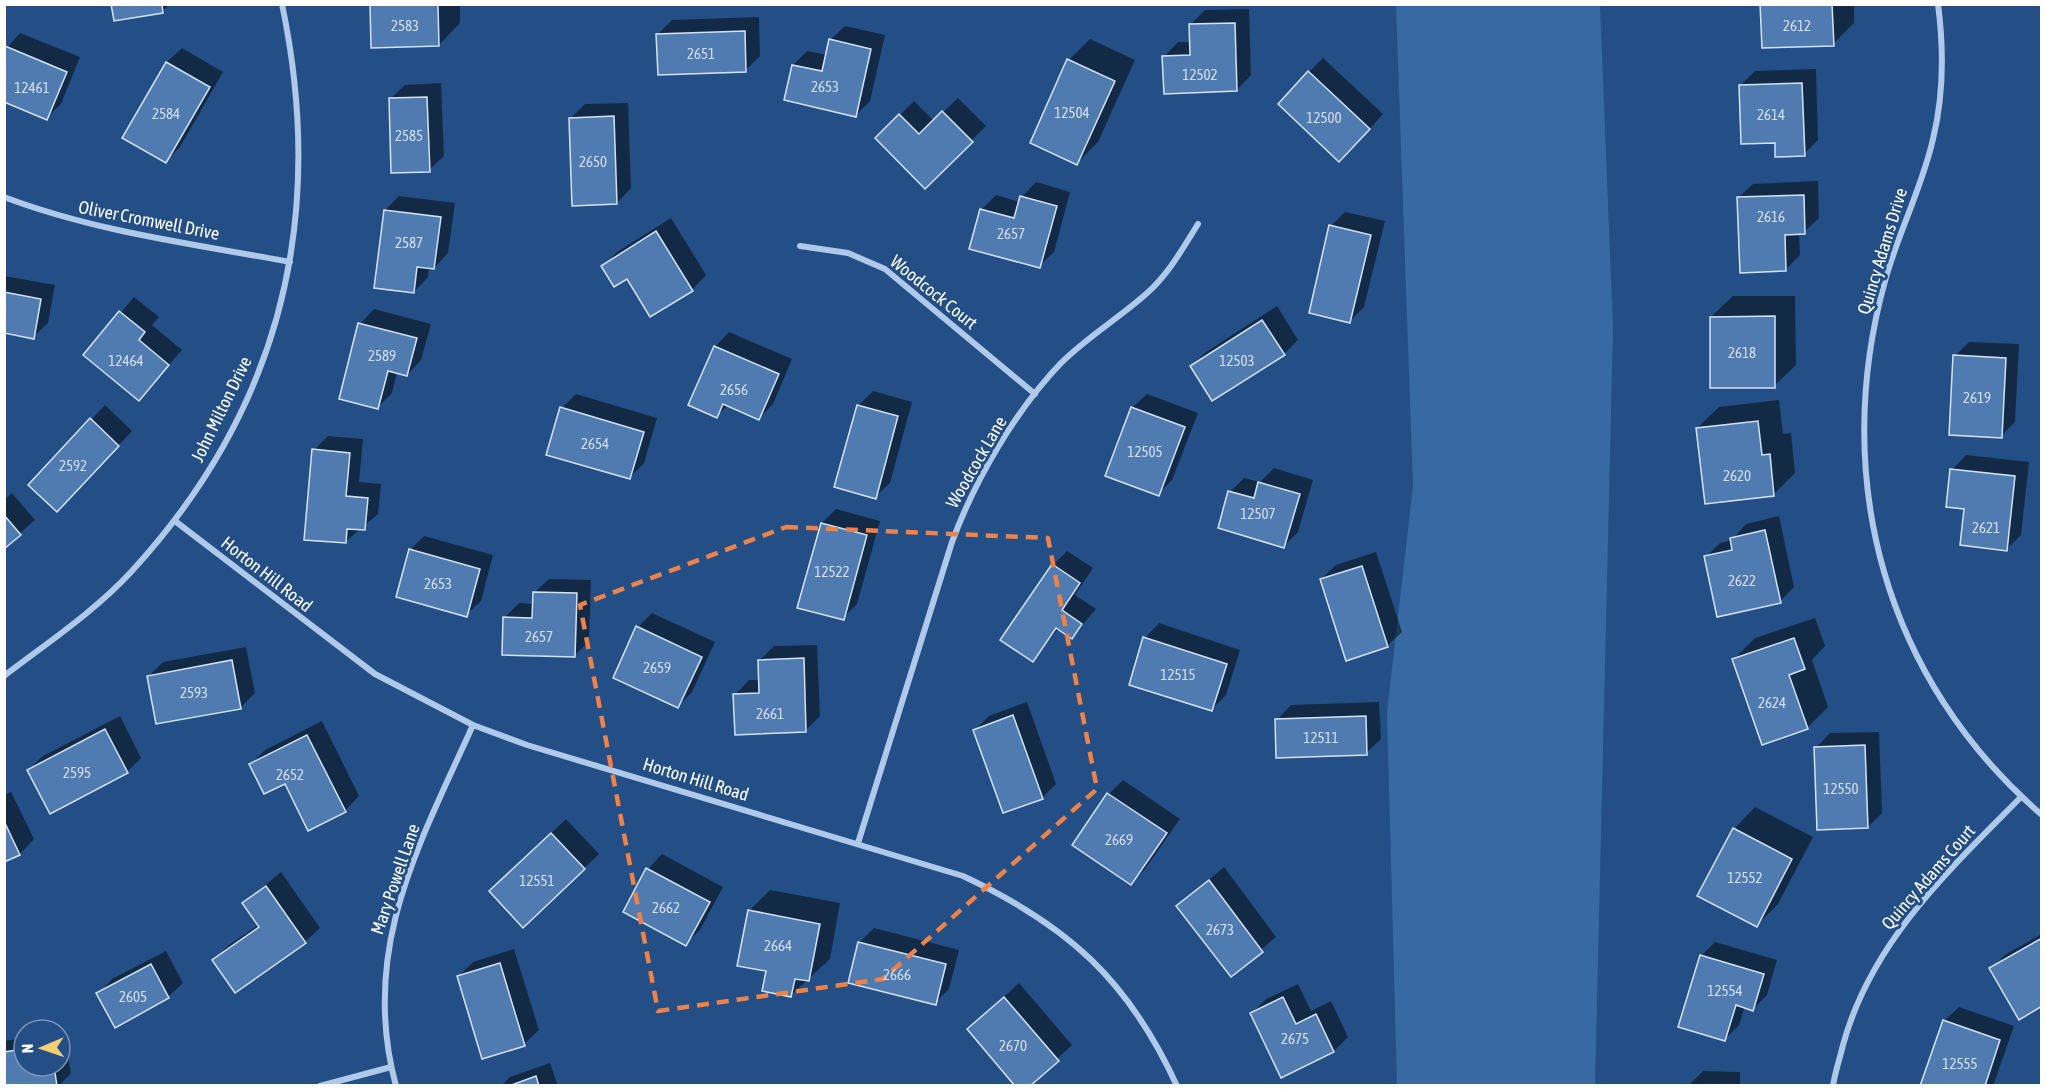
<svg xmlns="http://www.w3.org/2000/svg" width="2046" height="1090" font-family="'Asap Condensed',sans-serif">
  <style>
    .green { fill: #3869a3 }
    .shadow { fill: #0007 }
    .building { fill: #507bb0; stroke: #d2e3f7; stroke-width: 1.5 }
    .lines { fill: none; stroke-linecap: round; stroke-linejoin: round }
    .minor { stroke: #aec9e9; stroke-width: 6 }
    .marked { fill: none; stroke: #ee8249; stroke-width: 4.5; stroke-dasharray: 12 8; stroke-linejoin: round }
    .labels { text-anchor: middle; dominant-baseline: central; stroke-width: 6; stroke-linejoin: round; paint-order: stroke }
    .number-label { font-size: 15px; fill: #d3deeb }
    .street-label { font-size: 18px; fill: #fff; stroke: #244f86 }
  </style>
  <rect width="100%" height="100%" fill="#244f86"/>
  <polygon class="green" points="1396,5 1600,5 1613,328 1595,1085 1397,1085 1387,712 1413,486"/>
  <g class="shadow">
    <polygon points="112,4 170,4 163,11"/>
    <polygon points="371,4 460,4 460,23 439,45"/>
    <polygon points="1762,4 1854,4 1854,23 1833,44"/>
    <polygon points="1249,9 1251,75 1237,90 1164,57 1178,42 1191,42 1190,25 1205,10"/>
    <polygon points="759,17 760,56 746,70 658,34 672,20"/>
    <polygon points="845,26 885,35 870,101 855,116 793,65 807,51 827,55 830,40"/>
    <polygon points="20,33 80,57 61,104 46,118 4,101 4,51"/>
    <polygon points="1090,39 1135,60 1098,142 1077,163 1069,60"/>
    <polygon points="182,48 223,72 180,147 165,162 124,138 167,62"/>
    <polygon points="1323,58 1383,114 1354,146 1309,72"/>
    <polygon points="1816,69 1818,140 1804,154 1776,141 1740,86 1755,71"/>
    <polygon points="441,83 444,156 429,170 390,99 405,85"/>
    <polygon points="958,98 986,126 925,187 877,138 914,101 934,121"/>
    <polygon points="628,103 631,188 617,203 570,119 585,104"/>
    <polygon points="1818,181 1819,218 1804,232 1799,233 1800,255 1786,269 1738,198 1753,184"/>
    <polygon points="1036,182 1070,192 1054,252 1039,266 981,210 996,195 1020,202 1022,197"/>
    <polygon points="399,196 455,203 448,253 434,268 429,267 428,277 414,292 385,210"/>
    <polygon points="1345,212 1385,221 1364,307 1350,321 1331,226"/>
    <polygon points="671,218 706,275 692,290 627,277 603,266 617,252"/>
    <polygon points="4,276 55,285 48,323 33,337 4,332"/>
    <polygon points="1733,296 1795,296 1796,365 1774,386 1711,317"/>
    <polygon points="134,297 159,317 152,325 182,350 139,399 85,355"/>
    <polygon points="1277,306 1298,340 1284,354 1191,366 1206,352"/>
    <polygon points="374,309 431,324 421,360 407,375 397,372 392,393 377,408 360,324"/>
    <polygon points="729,332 792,359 773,404 759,418 728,405 717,416 715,347"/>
    <polygon points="1969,342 2019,344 2015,422 2001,436 1955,356"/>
    <polygon points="873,391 912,402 890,483 875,497 836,486 859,405"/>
    <polygon points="576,394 657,418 644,463 630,477 562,408"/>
    <polygon points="1147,394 1198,413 1172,480 1158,494 1132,408"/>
    <polygon points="1779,400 1783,434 1791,433 1795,473 1774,494 1697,428 1719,407"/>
    <polygon points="105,405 132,431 71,496 91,420"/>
    <polygon points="328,436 363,439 359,482 381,484 378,514 345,542 314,450"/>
    <polygon points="1966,455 2029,462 2021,535 2007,549 1965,508 1952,470"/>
    <polygon points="1274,468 1313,480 1298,532 1284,546 1230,492 1244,478 1260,482"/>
    <polygon points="12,493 35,520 4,547 4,500"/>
    <polygon points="836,509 880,521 857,604 843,618 822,523"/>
    <polygon points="1779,516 1794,587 1780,601 1706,557 1720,543 1732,540 1746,524"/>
    <polygon points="424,536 493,555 481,601 466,615 410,550"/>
    <polygon points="1067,551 1093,568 1075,595 1096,609 1072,637 1059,628 1033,660 1053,565"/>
    <polygon points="1376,552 1402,632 1387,646 1321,579 1336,565"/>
    <polygon points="549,579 591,580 589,641 575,655 504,618 519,603 534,604 534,593"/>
    <polygon points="652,613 715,642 692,692 678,706 638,627"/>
    <polygon points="1815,618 1825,646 1812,660 1828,707 1807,728 1734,659 1755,638"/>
    <polygon points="1159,623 1240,650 1226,695 1211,710 1145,638"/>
    <polygon points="817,645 820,716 805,731 735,695 749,680 760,680 759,661 774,646"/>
    <polygon points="246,647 255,693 241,707 149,676 163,662"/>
    <polygon points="1027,702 1056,784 1042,798 975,730 989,716"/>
    <polygon points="1379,702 1381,739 1366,753 1277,720 1291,705"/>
    <polygon points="120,716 141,758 127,772 28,770 43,756"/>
    <polygon points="322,721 359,796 345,811 251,764 265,750"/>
    <polygon points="1879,732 1882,813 1868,827 1816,748 1830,733"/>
    <polygon points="1123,780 1180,819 1145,869 1131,883 1074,844 1109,794"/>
    <polygon points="11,792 34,839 20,854 4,861 4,795"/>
    <polygon points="1755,807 1813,837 1778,904 1757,925 1699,895 1734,829"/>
    <polygon points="566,819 599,854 523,926 505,877"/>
    <polygon points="662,854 723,887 700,930 685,944 625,912 648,869"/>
    <polygon points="1224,867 1276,937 1231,975 1178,906"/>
    <polygon points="281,872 320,928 305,942 214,960 229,945 258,925 244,903"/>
    <polygon points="770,890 840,903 830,959 791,995 767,970 749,911"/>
    <polygon points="874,928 959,950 949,989 935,1003 859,943"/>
    <polygon points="2042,934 2042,1005 1991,969 2006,954"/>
    <polygon points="1715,942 1777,960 1767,995 1753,1009 1745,1006 1739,1025 1725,1039 1701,956"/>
    <polygon points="514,949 539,1030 524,1044 458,977 473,962"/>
    <polygon points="166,951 183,983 168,997 98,994 112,979"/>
    <polygon points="1019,983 1072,1045 1028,1086 969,1029"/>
    <polygon points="1298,984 1311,1011 1331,1001 1348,1037 1334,1051 1282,1076 1252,1013 1266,999"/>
    <polygon points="1959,1007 2014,1026 1993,1086 1922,1086 1944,1021"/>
    <polygon points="63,1030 71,1073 59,1086 4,1086 4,1041 24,1038 24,1066 60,1066 60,1031"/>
    <polygon points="550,1063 558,1086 501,1086 510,1077"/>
    <polygon points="1703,1071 1740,1072 1740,1086 1688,1086"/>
  </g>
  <g class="building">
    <polygon points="111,4 162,4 163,13 114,21"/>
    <polygon points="370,4 438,4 439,46 371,48"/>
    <polygon points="1760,4 1832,4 1834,46 1762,48"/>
    <polygon points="1235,23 1237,91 1164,94 1162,56 1190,55 1189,24"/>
    <polygon points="745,31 746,72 658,75 656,34"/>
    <polygon points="829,39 871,49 856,117 784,100 792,65 822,71"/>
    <polygon points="5,46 67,72 47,120 4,102"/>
    <polygon points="1067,59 1115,81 1077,165 1030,143"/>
    <polygon points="166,62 210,87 166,163 122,138"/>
    <polygon points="1308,71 1370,129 1339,162 1278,104"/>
    <polygon points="1802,83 1805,156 1775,157 1775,143 1741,144 1739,85"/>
    <polygon points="427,97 430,172 391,173 389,98"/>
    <polygon points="942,111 973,142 925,189 875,138 899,114 919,134"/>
    <polygon points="614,116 617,204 572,206 569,118"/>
    <polygon points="1804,195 1805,234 1785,235 1786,271 1740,273 1737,197"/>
    <polygon points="1020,196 1057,206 1040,268 969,249 980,209 1014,218"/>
    <polygon points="384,210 441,217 434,269 417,267 414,293 374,288"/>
    <polygon points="1329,225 1371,235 1350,323 1309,313"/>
    <polygon points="656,231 693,291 650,317 627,279 614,287 601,266"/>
    <polygon points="4,292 41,299 34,339 4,333"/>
    <polygon points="119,311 145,332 139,340 169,365 139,401 83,355"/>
    <polygon points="1775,316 1775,388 1710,388 1710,317"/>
    <polygon points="1262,320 1285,355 1212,401 1190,366"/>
    <polygon points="358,323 417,338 407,376 388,371 378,409 339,399"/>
    <polygon points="714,346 779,374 759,420 723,404 717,418 688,405"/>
    <polygon points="1953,355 2006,358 2002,438 1949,435"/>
    <polygon points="857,405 898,416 876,499 834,487"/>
    <polygon points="560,407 644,432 630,479 546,455"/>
    <polygon points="1131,407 1185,427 1159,496 1105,476"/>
    <polygon points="90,418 119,446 57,512 28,485"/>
    <polygon points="1758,421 1762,455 1770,454 1774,496 1705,504 1696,428"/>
    <polygon points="312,449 350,453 346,496 368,498 365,530 347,529 346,543 304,540"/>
    <polygon points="1950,469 2015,476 2007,551 1960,545 1964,509 1946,507"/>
    <polygon points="1258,482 1300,494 1284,548 1218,528 1228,491 1254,498"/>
    <polygon points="4,515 21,535 4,549"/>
    <polygon points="821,523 867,535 844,620 797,608"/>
    <polygon points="1765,530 1781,603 1717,617 1704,556 1732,550 1730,538"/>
    <polygon points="409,549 480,569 467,617 396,597"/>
    <polygon points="1052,564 1080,583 1062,610 1082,624 1072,639 1056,628 1033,662 1000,640"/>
    <polygon points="1362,566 1388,647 1346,661 1320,579"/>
    <polygon points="533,592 577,593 575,657 502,655 503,617 532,618"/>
    <polygon points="636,626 702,657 678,708 613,678"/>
    <polygon points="1143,637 1227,664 1212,711 1129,685"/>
    <polygon points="1794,638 1805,669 1789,675 1808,729 1762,745 1732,659"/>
    <polygon points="804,658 806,732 735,735 733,694 759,693 758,660"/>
    <polygon points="232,660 241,709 156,724 147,676"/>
    <polygon points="1013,715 1043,799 1003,813 973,730"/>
    <polygon points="1366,716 1367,755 1276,758 1275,719"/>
    <polygon points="105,729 128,773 50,814 27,770"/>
    <polygon points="307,735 346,812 308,831 285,784 264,794 249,764"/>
    <polygon points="1865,745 1868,828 1817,830 1814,747"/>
    <polygon points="1107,793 1167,833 1131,885 1072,845"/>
    <polygon points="4,821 20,855 4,862"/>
    <polygon points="1733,828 1792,859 1757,927 1697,896"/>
    <polygon points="551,833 585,869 523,928 489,891"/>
    <polygon points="646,868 710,902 686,946 623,912"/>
    <polygon points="1209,880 1263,952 1231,977 1176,906"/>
    <polygon points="266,886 306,943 235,993 212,960 259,927 242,903"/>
    <polygon points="748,910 820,924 809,981 795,979 791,997 762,991 766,971 737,966"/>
    <polygon points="2042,938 2042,1006 2019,1020 1989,968"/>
    <polygon points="858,942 946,964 936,1005 848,983"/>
    <polygon points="1700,955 1764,974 1753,1011 1736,1005 1725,1041 1678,1027"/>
    <polygon points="500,963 525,1046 482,1059 457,976"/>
    <polygon points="151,964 169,998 115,1028 96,993"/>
    <polygon points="1004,997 1059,1061 1030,1086 1015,1086 967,1029"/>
    <polygon points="1283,997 1296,1024 1316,1014 1334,1052 1281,1078 1250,1013"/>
    <polygon points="1943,1020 2000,1040 1985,1086 1920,1086"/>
    <polygon points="24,1049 24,1066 54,1066 57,1086 4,1086 4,1052"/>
    <polygon points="536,1076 539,1086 509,1086"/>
  </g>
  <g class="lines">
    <g class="minor">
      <path d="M1938,4C1944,50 1944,94 1933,139C1922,188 1898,233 1885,281C1830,479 1885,680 2042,815"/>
      <path d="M4,197C96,232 194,244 290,262"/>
      <polyline points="800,246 848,253 885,269 1035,394"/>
      <path d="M175,521L375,674L473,725L527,745L963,876C1067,925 1128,979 1177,1086"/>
      <path d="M4,676C47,643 94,612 131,572C280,410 327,219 282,4"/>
      <path d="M858,843L952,542C975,480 1015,411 1061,363C1087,337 1119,318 1146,294C1168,275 1183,248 1198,224"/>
      <polyline points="320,1086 391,1067"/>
      <path d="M396,1086C359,950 419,845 473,725"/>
      <path d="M1833,1086C1835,1072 1840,1058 1843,1045C1871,942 1948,871 2021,797"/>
    </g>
  </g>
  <path class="marked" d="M786,527L1048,538L1097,789L883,979L658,1011L580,605Z"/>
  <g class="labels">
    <g class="number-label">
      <text x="405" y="25">2583</text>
      <text x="1797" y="25">2612</text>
      <text x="701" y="53">2651</text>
      <text x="1200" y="74">12502</text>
      <text x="825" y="86">2653</text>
      <text x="32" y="87">12461</text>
      <text x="1072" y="112">12504</text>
      <text x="166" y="113">2584</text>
      <text x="1771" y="114">2614</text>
      <text x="1324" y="117">12500</text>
      <text x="409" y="135">2585</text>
      <text x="593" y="161">2650</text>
      <text x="1771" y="216">2616</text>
      <text x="1011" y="233">2657</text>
      <text x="409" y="242">2587</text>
      <text x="1742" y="352">2618</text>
      <text x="382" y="355">2589</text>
      <text x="126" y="360">12464</text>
      <text x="1237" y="360">12503</text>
      <text x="734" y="389">2656</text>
      <text x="1977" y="397">2619</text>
      <text x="595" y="443">2654</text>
      <text x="1145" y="451">12505</text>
      <text x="73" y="465">2592</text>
      <text x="1737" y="475">2620</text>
      <text x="1258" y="513">12507</text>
      <text x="1986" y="527">2621</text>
      <text x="832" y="571">12522</text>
      <text x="1742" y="580">2622</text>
      <text x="438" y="583">2653</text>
      <text x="539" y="636">2657</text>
      <text x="657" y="667">2659</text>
      <text x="1178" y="674">12515</text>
      <text x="194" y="692">2593</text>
      <text x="1772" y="702">2624</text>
      <text x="770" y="713">2661</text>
      <text x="1321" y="737">12511</text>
      <text x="77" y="772">2595</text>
      <text x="290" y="774">2652</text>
      <text x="1841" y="788">12550</text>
      <text x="1119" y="839">2669</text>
      <text x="1745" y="877">12552</text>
      <text x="537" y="880">12551</text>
      <text x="666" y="907">2662</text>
      <text x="1220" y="929">2673</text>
      <text x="778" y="945">2664</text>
      <text x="897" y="974">2666</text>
      <text x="1725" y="990">12554</text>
      <text x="133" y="996">2605</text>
      <text x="1295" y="1038">2675</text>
      <text x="1013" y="1045">2670</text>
      <text x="1960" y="1063">12555</text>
    </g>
    <g class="street-label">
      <text transform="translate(149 220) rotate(11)">Oliver Cromwell Drive</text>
      <text transform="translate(1882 251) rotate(-73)">Quincy Adams Drive</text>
      <text transform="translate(934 292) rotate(39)">Woodcock Court</text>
      <text transform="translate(221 409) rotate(-64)">John Milton Drive</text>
      <text transform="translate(976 462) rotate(-60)">Woodcock Lane</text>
      <text transform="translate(267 574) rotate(38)">Horton Hill Road</text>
      <text transform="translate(696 779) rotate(17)">Horton Hill Road</text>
      <text transform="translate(1928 877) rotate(-49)">Quincy Adams Court</text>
      <text transform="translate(395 879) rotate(-71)">Mary Powell Lane</text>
    </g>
  </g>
  <rect width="2046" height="1090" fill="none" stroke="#ffffff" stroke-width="12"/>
  <g transform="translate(42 1048) rotate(268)"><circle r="28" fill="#244f86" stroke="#7c95b6" stroke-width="1.5"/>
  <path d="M0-4.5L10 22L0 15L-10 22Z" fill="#f3ce72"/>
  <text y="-9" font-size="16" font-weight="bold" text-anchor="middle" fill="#ffffff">N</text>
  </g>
</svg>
